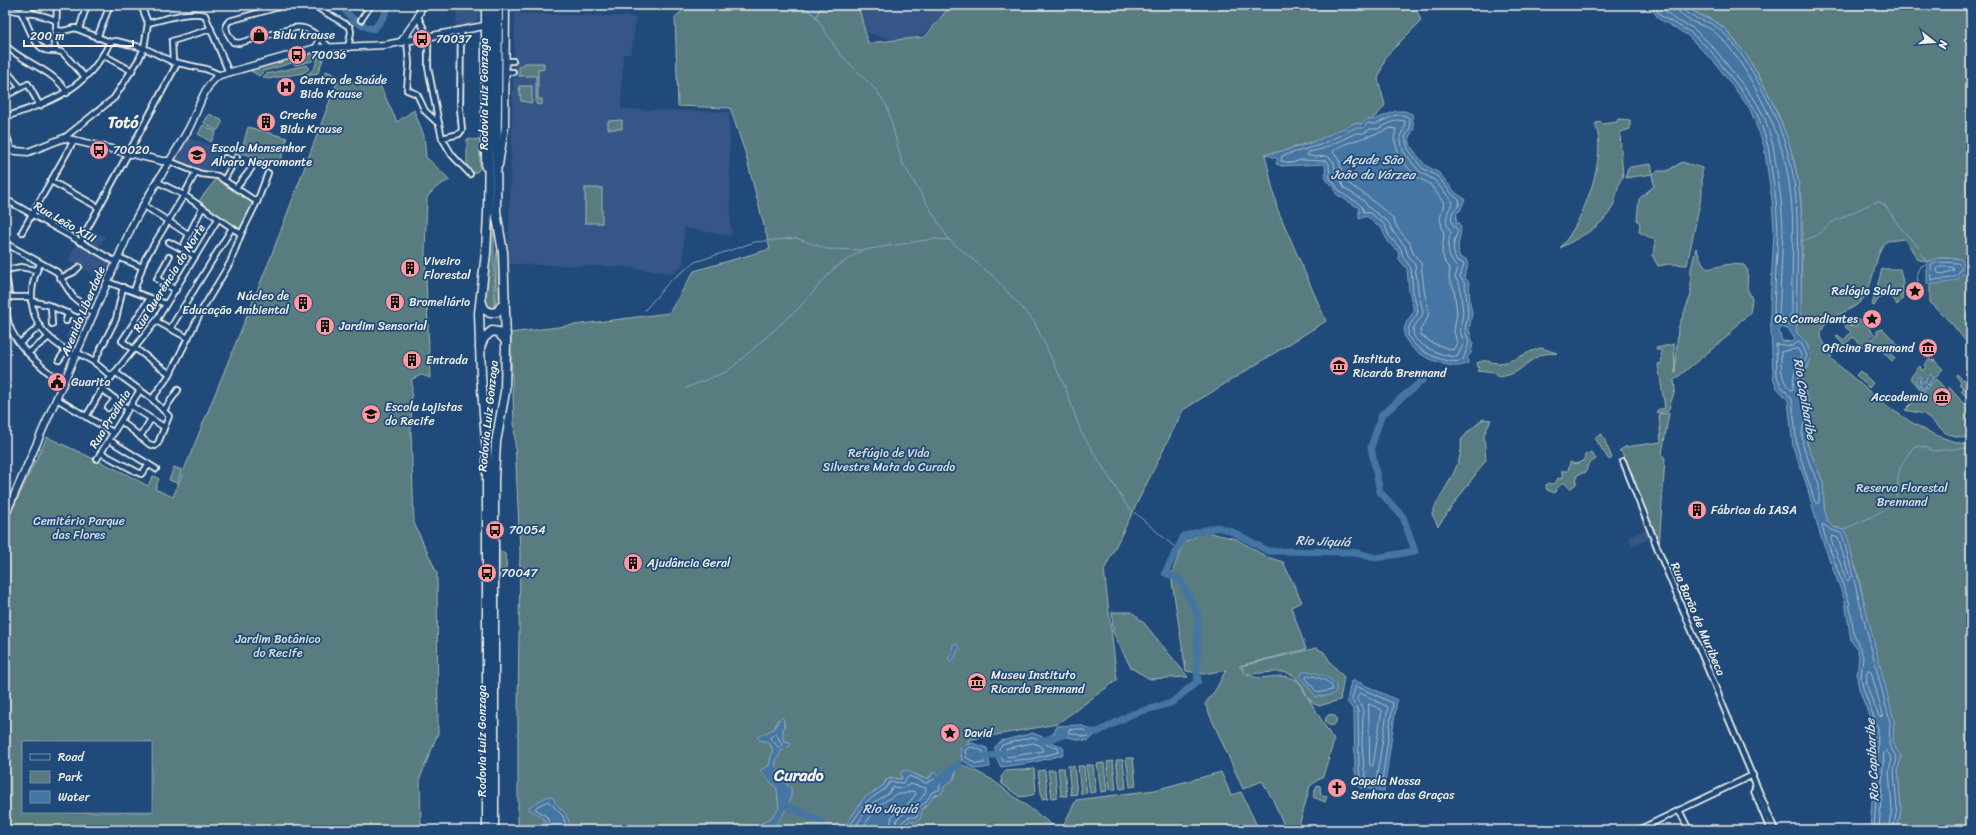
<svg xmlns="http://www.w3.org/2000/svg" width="1976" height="835" font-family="Sriracha,sans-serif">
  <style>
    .built { fill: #345786 }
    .green { fill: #597b80; stroke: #a6b6b4; fill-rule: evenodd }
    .water { fill: #4575a2; stroke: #8ba7be; fill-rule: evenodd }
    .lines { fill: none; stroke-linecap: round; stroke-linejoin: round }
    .shore { stroke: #aebfcc; stroke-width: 1 }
    .stream { stroke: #8ba7be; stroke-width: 1 }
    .river { stroke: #4575a2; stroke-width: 7 }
    .street-casing { stroke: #f4f1e8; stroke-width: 8 }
    .secondary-casing { stroke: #f4f1e8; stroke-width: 9 }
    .highway-casing { stroke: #f4f1e8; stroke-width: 11 }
    .street { stroke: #1f4a7a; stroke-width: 4.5 }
    .secondary { stroke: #1f4a7a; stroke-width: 6 }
    .highway { stroke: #1f4a7a; stroke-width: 8 }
    .labels { text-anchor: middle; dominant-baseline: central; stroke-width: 3.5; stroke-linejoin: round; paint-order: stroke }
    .poi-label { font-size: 12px; fill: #f4f1e8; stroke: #1f4a7a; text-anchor: start }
    .street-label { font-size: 12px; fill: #f4f1e8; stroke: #1f4a7a }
    .park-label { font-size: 12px; fill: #dddfd8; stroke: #1f4a7a }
    .water-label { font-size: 13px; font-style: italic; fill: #dadede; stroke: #1f4a7a }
    .district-label { font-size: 16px; font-weight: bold; fill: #f4f1e8; stroke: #1f4a7a }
  </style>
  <rect width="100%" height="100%" fill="#1f4a7a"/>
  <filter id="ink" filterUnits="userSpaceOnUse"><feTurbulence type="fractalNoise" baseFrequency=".025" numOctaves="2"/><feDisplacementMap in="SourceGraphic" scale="8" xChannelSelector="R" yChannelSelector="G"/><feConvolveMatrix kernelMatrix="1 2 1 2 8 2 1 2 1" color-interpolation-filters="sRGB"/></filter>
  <g filter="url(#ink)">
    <g class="built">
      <polygon points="809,5 966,5 908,44 860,31"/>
      <polygon points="478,7 478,19 474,24 456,29 457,8"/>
      <polygon points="515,13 636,17 631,54 623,54 621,109 729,112 731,236 684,228 683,265 673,274 629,267 508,264"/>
      <polygon points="188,137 220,149 213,173 207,174 172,160"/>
      <polygon points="89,228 105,237 98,249 83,240"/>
      <polygon points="77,243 112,263 104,280 68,260"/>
      <polygon points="1647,529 1650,538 1632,547 1628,538"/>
    </g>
    <g class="green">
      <path d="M690,5H803L816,17L819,10L825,5H858L868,43L925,37L946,11L953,5H1415L1421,21L1386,56L1378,79L1385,105C1376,117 1370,125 1354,123L1347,128L1339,130L1319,141L1307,143L1283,151L1265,154L1277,208L1326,321L1183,410L1104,570L1117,680L1057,724L968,740L969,744L960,747L962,760C956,766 951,773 944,777L938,776L936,773L926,779L912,773L901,775L902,779L892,778L886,780L883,786L864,798L843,830H772C780,817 787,806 792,791C782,781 770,768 778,754C782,749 785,748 788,742L784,741L782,735L785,723L778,719L774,729L760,740L766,741L773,749L769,766L761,770L777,789L779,808L770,819L749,830H518V714L520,551L510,333L669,313L694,271L770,249L745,152L730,108L678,106L675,17Z"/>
      <path d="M1685,5H1971V348L1953,325L1930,302V285C1939,282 1948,282 1958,279V258H1938L1927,262L1917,259C1915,255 1906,240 1904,239C1902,239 1898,240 1895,240C1893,241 1888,240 1886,242C1876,247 1874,287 1862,300C1851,313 1828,314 1822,330C1818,339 1828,348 1834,353L1830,358C1872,393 1915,437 1971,445V830H1897L1901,809L1898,770L1901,757L1893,744L1894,721L1875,652L1857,570L1839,528L1833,527L1828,522L1824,507L1823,482L1807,444L1808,400L1802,384L1803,376L1810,362L1809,350L1806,342L1797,333L1796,328L1801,313C1800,270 1806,222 1798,179C1788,127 1761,69 1726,30C1715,17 1697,17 1685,5Z"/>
      <polygon points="313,51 316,52 316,55 312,61 296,65 292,63 264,71 259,76 251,71 253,69"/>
      <polygon points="326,51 318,73 306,75 314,69 320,52"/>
      <polygon points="523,63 544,63 544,69 538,70 538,99 542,99 542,105 536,104 536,76 519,76 519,66 523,66"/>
      <polygon points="307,65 309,69 303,73 268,79 263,77 266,74"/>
      <polygon points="326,71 338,76 336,83 323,78"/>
      <path d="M377,79L397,122L414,110L424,136L426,157L450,180C440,184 433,189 427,198L425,251L430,378L422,375L412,379L411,432L414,523L437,573L438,733L420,778L421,830H5V525L47,437L124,473L148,486L152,477L155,476L159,479L155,489L173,497L270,259L337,82ZM23,742H151V812H23Z"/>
      <polygon points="519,86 532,86 532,103 521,101"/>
      <polygon points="209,114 223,121 217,131 204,123"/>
      <path d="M1618,119L1630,120V129L1621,132L1620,135L1623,177C1617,182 1617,198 1613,206C1603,228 1579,237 1560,248C1582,224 1609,156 1595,124L1600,121L1602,124L1617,122Z"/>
      <polygon points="622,120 622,129 608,129 608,121"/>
      <polygon points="203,125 216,132 211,142 198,134"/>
      <polygon points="248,127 287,138 280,164 241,153"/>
      <polygon points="467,139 480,140 480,168 477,172 470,173 467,170"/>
      <polygon points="1682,162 1702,168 1702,193 1687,265 1669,264 1658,266 1652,255 1655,250 1655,240 1639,232 1640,224 1637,220 1639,199 1654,186 1652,174 1625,178 1628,169 1630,167 1651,164 1653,174 1658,171 1667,171"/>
      <polygon points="217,178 253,203 239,231 198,202"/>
      <rect x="585" y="188" width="17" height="35"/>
      <polygon points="494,208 494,309 486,306 483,293 490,211"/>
      <path d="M499,239C500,258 505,291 495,307L496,258Z"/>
      <polygon points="1696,248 1702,262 1707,269 1730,264 1744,265 1748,271 1747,288 1752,299 1750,314 1740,321 1728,336 1674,380 1675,390 1668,411 1657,413 1657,410 1665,408 1658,364 1662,363 1661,350 1656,350 1656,348 1674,344 1675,373 1678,328 1691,295 1691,269"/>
      <path d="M1882,269H1900L1903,283L1902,299L1897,305C1894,297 1887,294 1879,298L1874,306L1872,305Z"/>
      <polygon points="1858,319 1867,326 1874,334 1862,347 1853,337 1844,345 1836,337 1838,335 1844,340 1851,332 1845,327 1846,325 1857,326"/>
      <polygon points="1883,329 1899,346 1891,354 1895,359 1892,361 1871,340 1877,335 1877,331"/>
      <path d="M1541,348L1557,353C1552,354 1545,353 1541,355C1523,363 1522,374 1499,377L1494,373L1477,371L1479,369L1477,363C1486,358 1490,363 1498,363C1513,363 1527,351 1541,348Z"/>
      <polygon points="1929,359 1932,361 1934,360 1943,369 1922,391 1910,378 1920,366 1922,371 1926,367 1924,365"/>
      <polygon points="1860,371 1873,383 1869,388 1856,375"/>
      <polygon points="1971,373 1971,402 1961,391 1964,388 1959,384 1961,382 1956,376 1957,374 1963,380"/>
      <polygon points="1936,379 1946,390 1949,387 1964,404 1966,403 1971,408 1969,439 1947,434 1924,414 1905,410"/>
      <polygon points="1669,413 1662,454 1665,459 1659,547 1622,452 1619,451 1625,447 1661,442 1659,414"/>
      <path d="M1483,419L1491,420L1484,435L1486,460L1438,526L1432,514C1441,490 1464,467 1461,440L1469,431Z"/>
      <polygon points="1602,434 1612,458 1609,460 1595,438"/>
      <path d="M1591,452L1596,459L1588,464L1586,472L1577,475L1576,484L1570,489L1564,482L1556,489L1555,493L1547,490L1546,485L1548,483C1553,485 1556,483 1558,478L1562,479V471H1568L1570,462L1575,464L1584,461L1585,455Z"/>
      <polygon points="174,467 182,470 177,483 169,480"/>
      <path d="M1206,532L1236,539L1267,557L1283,562L1302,602L1291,607L1306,649L1239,666L1245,673L1241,666L1316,648L1324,652L1331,663L1344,677L1340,700L1319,706C1304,702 1304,678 1288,673C1276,670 1260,674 1247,674C1264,684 1278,669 1298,681L1334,741L1323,776L1310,786L1298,830H1286L1272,798L1262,781L1243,789L1205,704L1216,689L1226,670L1204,674L1186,671L1171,575L1184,542Z"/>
      <path d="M496,548L505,554C507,565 508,575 497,579Z"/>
      <polygon points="1112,612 1132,612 1144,623 1188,677 1150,679 1131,668 1113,632"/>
      <circle cx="1331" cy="720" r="5.5"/>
      <polygon points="1126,758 1133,758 1136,786 1130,787"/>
      <polygon points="1116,760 1123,760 1126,788 1120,789"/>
      <polygon points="1113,761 1116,789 1110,790 1107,762"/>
      <polygon points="1104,763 1107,791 1101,792 1097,764"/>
      <path d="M961,764L991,779L1059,830H903L906,827L905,824L911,820L914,822L934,795C943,794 941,793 945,786C947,784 951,782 953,780C957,775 955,768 961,764Z"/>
      <polygon points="1086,765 1093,765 1096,792 1090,793"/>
      <polygon points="1068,766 1074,766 1077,794 1071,795"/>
      <polygon points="1078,766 1084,766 1087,793 1081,794"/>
      <polygon points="1058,768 1064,768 1067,796 1061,796"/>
      <polygon points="1034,769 1036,791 1033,795 1020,797 1002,784 1001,777 1006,771"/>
      <polygon points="1045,770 1048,798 1042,799 1038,771"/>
      <polygon points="1048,770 1055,770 1057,797 1052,798"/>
      <polygon points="1221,772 1231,795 1241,792 1259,830 1061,830 1076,800 1155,790"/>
      <polygon points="1317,785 1320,786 1321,795 1327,797 1325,802 1313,797"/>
    </g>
    <g class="water">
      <polygon points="803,5 825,5 819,10 816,17"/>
      <path d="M1649,5H1685L1700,16L1714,21L1725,29L1747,56L1770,97L1789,142L1798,180L1801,207V313L1796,328L1797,333L1806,342L1811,356L1803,376L1802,384L1810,411L1806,434L1807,444L1823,482L1824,507L1828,522L1833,527L1843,530L1847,535L1894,721L1893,744L1901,757L1898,770L1901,809L1897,830H1870L1875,757L1874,729L1859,689L1857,677L1859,656L1857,649L1851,641L1845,601L1820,534L1806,483L1793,447L1788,400L1777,388L1773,377L1770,308L1774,230L1772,200L1764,146L1750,109L1716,64L1687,35L1659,19ZM1782,327L1789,330L1795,339L1792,342L1782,341L1779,331Z"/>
      <path d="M1396,111H1405L1412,114L1414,129L1409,137L1411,147L1425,165L1439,173L1456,193L1465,199L1460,211L1457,212L1456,225L1459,222C1465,234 1454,242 1460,258L1466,259C1469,265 1467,271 1464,276L1469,283L1470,303L1472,313L1469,330L1473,343L1471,353L1467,358L1468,363C1463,365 1458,367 1453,366C1438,364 1405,351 1404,333C1404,324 1409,318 1414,311L1409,291L1407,269L1399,259L1398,251C1389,246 1385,236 1381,227L1376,225L1367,216L1359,219V208L1336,194L1334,186L1326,181L1325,164L1282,166L1276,164L1278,159L1265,154C1291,151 1313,143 1337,131C1343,128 1348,128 1354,123L1361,124L1367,119L1374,120Z"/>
      <path d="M1938,258L1961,259L1966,271C1963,273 1962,275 1959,278C1952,284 1939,283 1930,285L1927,284V262Z"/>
      <polygon points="1931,374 1933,376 1932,380 1923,389 1921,387 1921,384 1919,385 1915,381 1919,375 1921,377 1919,382 1926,382 1926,379"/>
      <polygon points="953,644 957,644 960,648 956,653 956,657 950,661 948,658 952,653"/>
      <path d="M1307,671C1318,673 1327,675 1336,684V691L1332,695L1316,697L1300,677L1303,672Z"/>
      <polygon points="1351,681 1356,681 1397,700 1384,791 1360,788 1355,771 1354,711 1347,701"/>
      <path d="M781,717L783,718C786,726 780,733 784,741L790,742L791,745L781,751L775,764C778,774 782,782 791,788C793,804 780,818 772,830H749L770,819L779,808L777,789L760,770L769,766L773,749C770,743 767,741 760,740L757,737L774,729Z"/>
      <path d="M1080,725L1098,732L1088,741L1067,737H1051L1048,740C1053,745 1059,743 1064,749L1062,755L1031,763L1001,767L996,757L995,747L1001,741L1033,733L1045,738L1054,733L1057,726Z"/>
      <polygon points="972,743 987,748 990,767 975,769 962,760 960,747"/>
      <path d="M958,763L953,780L945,786L941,794L934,795L928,804L923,808L920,819L915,822L910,820L905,824L906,827L903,830H843L864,798L883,786L888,779H902L901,772L905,770C913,773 922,781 930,778L933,772C935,773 936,774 938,776C947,783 953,767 958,763Z"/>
      <polygon points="548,796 554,798 555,803 566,814 572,830 550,830 543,818 529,809 530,806"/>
    </g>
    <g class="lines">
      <g class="shore">
        <path d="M1653,5L1661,16L1690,32L1710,50L1753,106L1760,121L1768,146L1776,200L1778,230L1774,308L1775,323L1777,325L1783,323L1792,326L1797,313C1796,269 1800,225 1794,182C1790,150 1773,108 1757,80C1746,61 1732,37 1714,25C1705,20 1684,18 1682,5"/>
        <path d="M1659,5L1674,19L1693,28L1713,47L1757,103L1765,119L1773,145L1781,199L1783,230L1779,316L1789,319L1792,312C1791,269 1796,224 1789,182C1783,141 1764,101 1743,67C1735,54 1724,39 1712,30C1701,23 1678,21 1677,5"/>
        <path d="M1396,115H1404L1409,118L1410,128L1405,137L1408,149L1422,168L1437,176L1453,195L1460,201L1458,207L1453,211C1450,220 1451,224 1458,230C1454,241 1451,248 1456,260L1464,264L1460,277L1465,284L1468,313L1465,330L1469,343L1463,360C1450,367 1410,349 1408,334C1407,324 1416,319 1418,312L1413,291L1411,268L1403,257L1401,249L1390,237L1384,224L1370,213L1364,212C1361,200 1348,200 1340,191C1336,187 1335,183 1330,179L1329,164L1327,161L1301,160L1292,163L1281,161L1282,156L1320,145L1355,128H1363L1368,123L1375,124Z"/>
        <path d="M1397,120L1405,121V127L1400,136L1403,151L1419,171L1434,180L1453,202C1447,212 1443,222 1451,232C1447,246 1446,258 1458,268L1455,277L1460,286L1463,313L1460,331L1464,343L1457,357C1445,357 1412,345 1413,331C1414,323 1422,319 1423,312L1418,290L1415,265L1408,255L1405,246L1394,233L1388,222L1368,207L1364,201L1344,188L1341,181L1336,176L1334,162L1330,158L1326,156L1315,157L1307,155L1309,152L1322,149L1356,133H1364L1370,129H1377Z"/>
        <path d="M1391,128L1396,129L1394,139L1399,155L1414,176L1430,184L1444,203L1440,219L1444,234L1442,252L1445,263L1450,269L1449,279L1454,289L1457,313L1454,331L1457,343L1453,350L1432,343L1421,335L1420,330L1427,319L1429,312L1424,290L1421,263L1413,253L1410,243L1398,229L1392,217L1367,196L1349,184L1342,173L1339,160L1333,152C1338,143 1380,134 1391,128Z"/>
        <path d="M1939,262L1958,263L1962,268C1960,270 1959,272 1958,274C1952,281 1939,278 1932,280L1931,265Z"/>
        <polygon points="1940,267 1952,267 1954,270 1943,274 1938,273 1937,269"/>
        <polygon points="1798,342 1802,344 1807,356 1799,375 1798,384 1806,411 1802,434 1803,445 1812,470 1819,483 1819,502 1818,504 1815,502 1797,446 1792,399 1781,386 1777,376 1776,344 1792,346"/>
        <path d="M1798,349L1802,357L1794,374L1793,389L1791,390C1780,380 1781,366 1781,352Z"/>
        <polygon points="1833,536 1838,538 1850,578 1848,581 1846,579 1831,539"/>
        <path d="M1868,670L1871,672L1883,715L1881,717L1879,716C1874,704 1862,683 1868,670Z"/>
        <path d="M1308,675C1317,677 1326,679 1332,686V690L1317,693L1306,678Z"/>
        <polygon points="1356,686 1393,703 1382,782 1380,787 1363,784 1359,770 1358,710 1352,700"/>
        <polygon points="1360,693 1388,707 1376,781 1367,780 1364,769 1362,744 1363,710 1357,699"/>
        <polygon points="1369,704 1382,710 1373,765 1372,766 1370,765"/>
        <polygon points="1080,729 1088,732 1089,735 1086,737 1068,732 1069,730"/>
        <polygon points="776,733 782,745 779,748 770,738"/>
        <path d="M1033,737C1043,741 1048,747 1058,748L1059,752L1031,759L1003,761L1000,755L999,748L1002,745Z"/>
        <polygon points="1033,743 1040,745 1043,751 1008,757 1005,754 1006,749"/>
        <polygon points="972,747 983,751 984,763 976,764 966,757 965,750"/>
        <polyline points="553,830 546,816 535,809 537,806 548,801 563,816 567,830"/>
        <polyline points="847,830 867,801 885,789 890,782 903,783 909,776 926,783 935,779 941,781 939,790 932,792 926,802 920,806 917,817 909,817 902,822 901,830"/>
        <path d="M853,830L871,804L888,794L893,787L903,788L910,784L926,788C926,797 915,802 912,811L905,813L897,819L895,830"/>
        <polyline points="861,830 878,806 896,794 904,794 911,791 915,792 916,794 907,805 892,816 889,830"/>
        <polyline points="1874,830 1877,782 1878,728 1863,688 1861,677 1863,656 1854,634 1849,601 1824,533 1822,526 1823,524 1831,530 1841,533 1843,537 1890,722 1889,745 1897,758 1894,770 1897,809 1893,830"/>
        <polyline points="1879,830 1884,752 1886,750 1892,759 1889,770 1892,809 1888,830"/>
      </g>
      <g class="stream">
        <polyline points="816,17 839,53 876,90 887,106 902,162 949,240 993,276 1034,321 1065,387 1081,432 1127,506 1177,549"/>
        <polyline points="1874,203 1877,201 1885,205 1900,227 1919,248"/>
        <polyline points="1801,241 1814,237 1831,223 1870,204"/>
        <polyline points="1920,253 1927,262"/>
        <polyline points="1964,263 1971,261"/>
        <polyline points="1917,296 1919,294 1917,272 1921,266 1926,265"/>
        <polyline points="645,310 670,281 695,262 755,242 796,238 827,249 863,250 934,239 949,240"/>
        <polyline points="686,388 728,371 799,308 833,269 861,251"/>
        <path d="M1843,530C1859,521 1892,512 1898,493C1899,489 1897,483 1898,478C1899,465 1907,455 1915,446L1925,447L1933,451L1964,448L1971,450"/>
      </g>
      <g class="river">
        <polyline points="155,5 169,8 174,5"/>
        <path d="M342,5C349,18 360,26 374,29L384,16L389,5"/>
        <path d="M1197,670L1198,615L1180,579L1165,573L1184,536L1217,527L1233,532L1268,551L1352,552L1376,558L1415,551L1403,517L1380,492L1371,447L1382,414C1392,409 1391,406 1399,400C1407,392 1416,388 1423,379"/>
        <polyline points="1089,732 1098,732 1132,714 1171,703 1198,681 1197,673"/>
        <polyline points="1041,741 1063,735"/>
        <polyline points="979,758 1004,753"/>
        <polyline points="936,783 959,764"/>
        <polyline points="787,806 820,821 827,830"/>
      </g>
      <g class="street-casing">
        <g id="street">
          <path d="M286,5L229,21L226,25L227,32L233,42L239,43L293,28C309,25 319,37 329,47"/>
          <polyline points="313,5 350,27 351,32 348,48"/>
          <path d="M5,8C21,14 42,12 56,21"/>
          <path d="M21,12C28,23 32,44 45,50C51,52 57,49 63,53L85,77"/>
          <polyline points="21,12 36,5"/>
          <polyline points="418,17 428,37 428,67 439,124"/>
          <polyline points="361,20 371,5"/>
          <path d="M148,23C163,20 190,10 205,15L229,73"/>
          <polyline points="79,29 87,5"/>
          <polyline points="56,30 63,31 75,28 110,42 116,41 144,48 173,62 206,69 220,75"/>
          <polyline points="97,38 110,5"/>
          <polyline points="407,40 409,64 407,90 417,94 425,111 439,124 442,138 452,155 470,174"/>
          <path d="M5,45C23,63 56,71 67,93"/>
          <polyline points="316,48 319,37"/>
          <polyline points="56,50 53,40 56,30 57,5"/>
          <polyline points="103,55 132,71"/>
          <polyline points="505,61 513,61"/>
          <polyline points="173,62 172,41 211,29"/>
          <polyline points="5,69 20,87"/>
          <polyline points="505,72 513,72"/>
          <polyline points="5,96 28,84 40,106"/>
          <path d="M5,117C51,102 88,89 110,42"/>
          <polyline points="5,131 12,151"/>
          <polyline points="64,138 114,98 139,59 144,48 148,23 141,5"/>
          <polyline points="442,138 459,134 462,130 460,108 461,31"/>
          <polyline points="225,158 234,162"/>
          <polyline points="169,161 201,174 218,176 257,202"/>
          <polyline points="224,180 237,157"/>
          <polyline points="51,181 98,207"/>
          <polyline points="156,181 184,195 241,234"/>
          <polyline points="236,188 251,169"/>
          <polyline points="5,199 116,262"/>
          <polyline points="143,205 188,234"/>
          <polyline points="22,232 74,140"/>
          <polyline points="80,242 177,64"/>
          <polyline points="169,242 195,256"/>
          <polyline points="5,243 57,272 73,297 94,314"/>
          <polyline points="182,249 202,208"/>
          <polyline points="118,257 142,267"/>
          <polyline points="169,257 157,279 176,290"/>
          <path d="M40,264C35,273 33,281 32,291C29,326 50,340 76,357"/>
          <polyline points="5,270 21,267 36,270"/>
          <path d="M5,276C12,292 6,300 7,315C9,343 44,368 63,385"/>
          <polyline points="60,278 74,272 79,267"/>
          <polyline points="108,282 166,304"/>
          <polyline points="134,291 145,259 184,195 196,172"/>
          <polyline points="9,297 31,297"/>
          <polyline points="31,301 48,305 80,319"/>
          <polyline points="51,306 52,324"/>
          <polyline points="66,321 68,313"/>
          <polyline points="156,321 188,338"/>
          <polyline points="170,329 232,228"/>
          <polyline points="5,332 6,333"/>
          <polyline points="72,337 85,309"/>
          <polyline points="20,343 40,326"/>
          <polyline points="136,349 170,374"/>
          <polyline points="134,350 122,341 150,298"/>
          <polyline points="28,353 49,337"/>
          <polyline points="78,353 94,362 112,377"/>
          <polyline points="59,360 66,350"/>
          <polyline points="94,362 116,319 123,287"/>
          <polyline points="115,372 152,399 169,416 158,443 155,446 149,444 121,421"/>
          <polyline points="102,389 127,408"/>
          <polyline points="57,399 114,433"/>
          <polyline points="152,399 170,374 203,308 230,263 241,234 257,202 268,173"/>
          <polyline points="130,405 164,427"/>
          <polyline points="108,408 115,399"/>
          <polyline points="164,410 178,390"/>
          <polyline points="86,417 102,389 156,321 218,219"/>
          <polyline points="140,437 151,419"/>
          <polyline points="109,440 156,469"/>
          <polyline points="101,453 141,474 149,465"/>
          <polyline points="97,459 140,390"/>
          <polyline points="1623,461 1661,557 1775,830"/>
          <polyline points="1756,784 1754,791 1770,830"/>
          <polyline points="1679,810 1689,830"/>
          <polyline points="1638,830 1753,775"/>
        </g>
      </g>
      <g class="secondary-casing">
        <g id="secondary">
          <polyline points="485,5 485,167"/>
          <polyline points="401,42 418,17 422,5"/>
          <polyline points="5,150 28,152 64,138 162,161 169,161"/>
          <polyline points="499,165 505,127 506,5"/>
          <path d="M5,516L132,226C149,193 170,162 188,130C198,113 202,86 220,75L316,48L385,45L484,26"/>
        </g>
      </g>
      <g class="highway-casing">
        <g id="highway">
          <polyline points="481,300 484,309 490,313 497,312 505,301"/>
          <polyline points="480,347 484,338 492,331 498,332 506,341"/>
          <polyline points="487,830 487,453 481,375 479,313 486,253 488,213 491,5"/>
          <polyline points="494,830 494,479 496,442 505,392 506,341 503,252 496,212 498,5"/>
        </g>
      </g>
      <use href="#street" class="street"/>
      <use href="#secondary" class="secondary"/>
      <use href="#highway" class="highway"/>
    </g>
  </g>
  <defs>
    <g id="shop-disc" transform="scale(1)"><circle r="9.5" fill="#ff9aa2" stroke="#1f4a7a"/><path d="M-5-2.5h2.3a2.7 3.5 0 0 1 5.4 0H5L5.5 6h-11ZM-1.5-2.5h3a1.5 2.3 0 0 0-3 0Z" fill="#111"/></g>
    <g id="bus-disc" transform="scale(1)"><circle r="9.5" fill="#ff9aa2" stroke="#1f4a7a"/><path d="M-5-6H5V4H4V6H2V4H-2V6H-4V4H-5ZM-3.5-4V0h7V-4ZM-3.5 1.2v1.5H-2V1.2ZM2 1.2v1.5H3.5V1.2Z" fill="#111"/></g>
    <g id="hospital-disc" transform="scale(1)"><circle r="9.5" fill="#ff9aa2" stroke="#1f4a7a"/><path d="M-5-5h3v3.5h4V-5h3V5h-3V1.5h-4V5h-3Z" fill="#111"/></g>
    <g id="building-disc" transform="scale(1)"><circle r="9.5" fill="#ff9aa2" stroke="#1f4a7a"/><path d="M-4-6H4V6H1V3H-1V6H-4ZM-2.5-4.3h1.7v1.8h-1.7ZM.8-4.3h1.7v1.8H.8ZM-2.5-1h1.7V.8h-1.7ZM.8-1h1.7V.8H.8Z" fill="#111"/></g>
    <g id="school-disc" transform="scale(1)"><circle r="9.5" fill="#ff9aa2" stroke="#1f4a7a"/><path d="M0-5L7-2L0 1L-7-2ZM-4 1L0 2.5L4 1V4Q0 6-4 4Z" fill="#111"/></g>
    <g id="sight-disc" transform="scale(1)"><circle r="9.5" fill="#ff9aa2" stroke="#1f4a7a"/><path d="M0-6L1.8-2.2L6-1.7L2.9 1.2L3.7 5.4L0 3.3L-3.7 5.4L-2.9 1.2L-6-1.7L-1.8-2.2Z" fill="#111"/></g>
    <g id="museum-disc" transform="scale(1)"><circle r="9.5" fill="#ff9aa2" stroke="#1f4a7a"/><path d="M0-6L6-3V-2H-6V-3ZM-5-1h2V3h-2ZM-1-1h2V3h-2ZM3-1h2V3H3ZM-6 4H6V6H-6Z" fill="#111"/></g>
    <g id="civic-disc" transform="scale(1)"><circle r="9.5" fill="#ff9aa2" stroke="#1f4a7a"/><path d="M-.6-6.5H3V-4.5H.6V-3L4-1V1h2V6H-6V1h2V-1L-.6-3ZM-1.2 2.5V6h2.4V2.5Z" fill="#111"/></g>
    <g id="church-disc" transform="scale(1)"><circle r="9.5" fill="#ff9aa2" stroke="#1f4a7a"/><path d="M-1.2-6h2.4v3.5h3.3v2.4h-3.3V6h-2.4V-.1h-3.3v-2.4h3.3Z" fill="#111"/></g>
  </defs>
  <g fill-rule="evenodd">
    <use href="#shop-disc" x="259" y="35"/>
    <use href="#bus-disc" x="422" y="39"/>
    <use href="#bus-disc" x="297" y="55"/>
    <use href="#hospital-disc" x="286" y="87"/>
    <use href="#building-disc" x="266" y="122"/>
    <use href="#bus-disc" x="99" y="150"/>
    <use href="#school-disc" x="197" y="155"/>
    <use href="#building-disc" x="410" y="268"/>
    <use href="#sight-disc" x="1915" y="291"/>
    <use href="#building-disc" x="395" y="302"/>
    <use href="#building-disc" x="303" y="303"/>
    <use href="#sight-disc" x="1872" y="319"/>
    <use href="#building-disc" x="325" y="326"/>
    <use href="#museum-disc" x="1928" y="348"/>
    <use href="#building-disc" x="412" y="360"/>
    <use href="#museum-disc" x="1339" y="366"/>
    <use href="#civic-disc" x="57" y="382"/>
    <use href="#museum-disc" x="1942" y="397"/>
    <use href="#school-disc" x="371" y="414"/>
    <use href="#building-disc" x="1697" y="510"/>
    <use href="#bus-disc" x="495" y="530"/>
    <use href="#building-disc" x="633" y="563"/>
    <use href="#bus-disc" x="487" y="573"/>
    <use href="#museum-disc" x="977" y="682"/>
    <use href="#sight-disc" x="950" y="733"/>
    <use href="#church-disc" x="1337" y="788"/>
  </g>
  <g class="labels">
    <g class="poi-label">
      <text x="273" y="35">Bidu krause</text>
      <text x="436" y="39">70037</text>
      <text x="311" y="55">70036</text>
      <text x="300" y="80">Centro de Saúde<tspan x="300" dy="14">Bido Krause</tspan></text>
      <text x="280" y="115">Creche<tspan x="280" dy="14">Bidu Krause</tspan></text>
      <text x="211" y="148">Escola Monsenhor<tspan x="211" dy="14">Alvaro Negromonte</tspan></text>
      <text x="113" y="150">70020</text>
      <text x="424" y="261">Viveiro<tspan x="424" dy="14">Florestal</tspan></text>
      <text x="1901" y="291" text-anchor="end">Relógio Solar</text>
      <text x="289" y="296" text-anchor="end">Núcleo de<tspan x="289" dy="14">Educação Ambiental</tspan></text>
      <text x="409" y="302">Bromeliário</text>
      <text x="1858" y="319" text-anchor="end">Os Comediantes</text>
      <text x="339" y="326">Jardim Sensorial</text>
      <text x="1914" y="348" text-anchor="end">Oficina Brennand</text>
      <text x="1353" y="359">Instituto<tspan x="1353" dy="14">Ricardo Brennand</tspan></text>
      <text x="426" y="360">Entrada</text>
      <text x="71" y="382">Guarita</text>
      <text x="1928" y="397" text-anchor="end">Accademia</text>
      <text x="385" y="407">Escola Lojistas<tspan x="385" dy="14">do Recife</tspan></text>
      <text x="1711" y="510">Fábrica da IASA</text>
      <text x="509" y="530">70054</text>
      <text x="647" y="563">Ajudância Geral</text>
      <text x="501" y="573">70047</text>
      <text x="991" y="675">Museu Instituto<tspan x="991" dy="14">Ricardo Brennand</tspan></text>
      <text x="964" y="733">David</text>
      <text x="1351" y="781">Capela Nossa<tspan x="1351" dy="14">Senhora das Graças</tspan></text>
    </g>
    <g class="street-label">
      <text transform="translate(484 94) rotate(-90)">Rodovia Luiz Gonzaga</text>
      <text transform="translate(65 222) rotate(30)">Rua Leão XIII</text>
      <text transform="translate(169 278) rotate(-58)">Rua Querência do Norte</text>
      <text transform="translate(83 311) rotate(-67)">Avenida Liberdade</text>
      <text transform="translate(488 416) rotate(-84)">Rodovia Luiz Gonzaga</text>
      <text transform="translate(110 419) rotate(-58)">Rua Pradinia</text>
      <text transform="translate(1698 619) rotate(67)">Rua Barão de Muribeca</text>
      <text transform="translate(482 741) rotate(-90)">Rodovia Luiz Gonzaga</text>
    </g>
    <g class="park-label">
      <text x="889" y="453">Refúgio de Vida<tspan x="889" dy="14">Silvestre Mata do Curado</tspan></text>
      <text x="1902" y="488">Reserva Florestal<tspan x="1902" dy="14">Brennand</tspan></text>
      <text x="79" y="521">Cemitério Parque<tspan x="79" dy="14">das Flores</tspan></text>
      <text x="278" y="639">Jardim Botânico<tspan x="278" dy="14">do Recife</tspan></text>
    </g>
    <g class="water-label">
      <text x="1373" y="159">Açude São<tspan x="1373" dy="15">João da Várzea</tspan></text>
      <text transform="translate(1805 399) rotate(80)">Rio Capibaribe</text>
      <text transform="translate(1323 541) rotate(2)">Rio Jiquiá</text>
      <text transform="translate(1872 760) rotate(-93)">Rio Capibaribe</text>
      <text x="890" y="808">Rio Jiquiá</text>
    </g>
    <g class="district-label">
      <text x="123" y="122">Totó</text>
      <text x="799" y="775">Curado</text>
    </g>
  </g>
  <rect width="1976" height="835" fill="none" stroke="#1f4a7a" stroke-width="20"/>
  <rect x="10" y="10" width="1956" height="815" fill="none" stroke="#f4f1e8" stroke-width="1.5" filter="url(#ink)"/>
  <rect x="22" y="741" width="130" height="72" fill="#1f4a7a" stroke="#748da6"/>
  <rect x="30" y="754" width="20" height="6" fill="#1f4a7a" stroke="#748da6"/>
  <text x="58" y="761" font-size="12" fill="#f4f1e8">Road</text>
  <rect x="30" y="771" width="20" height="12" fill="#597b80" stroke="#748da6"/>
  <text x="58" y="781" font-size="12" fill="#f4f1e8">Park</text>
  <rect x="30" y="791" width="20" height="12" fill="#4575a2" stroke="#748da6"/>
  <text x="58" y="801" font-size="12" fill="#f4f1e8">Water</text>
  <g transform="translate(1934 42) rotate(107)" stroke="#1f4a7a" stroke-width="3" paint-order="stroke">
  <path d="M0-3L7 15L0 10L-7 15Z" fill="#f4f1e8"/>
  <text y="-6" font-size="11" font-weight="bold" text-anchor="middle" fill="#f4f1e8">N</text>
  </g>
  <path d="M24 40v6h109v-6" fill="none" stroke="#f4f1e8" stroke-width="2"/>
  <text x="30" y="40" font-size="12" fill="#f4f1e8" stroke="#1f4a7a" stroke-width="3" paint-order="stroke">200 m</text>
</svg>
